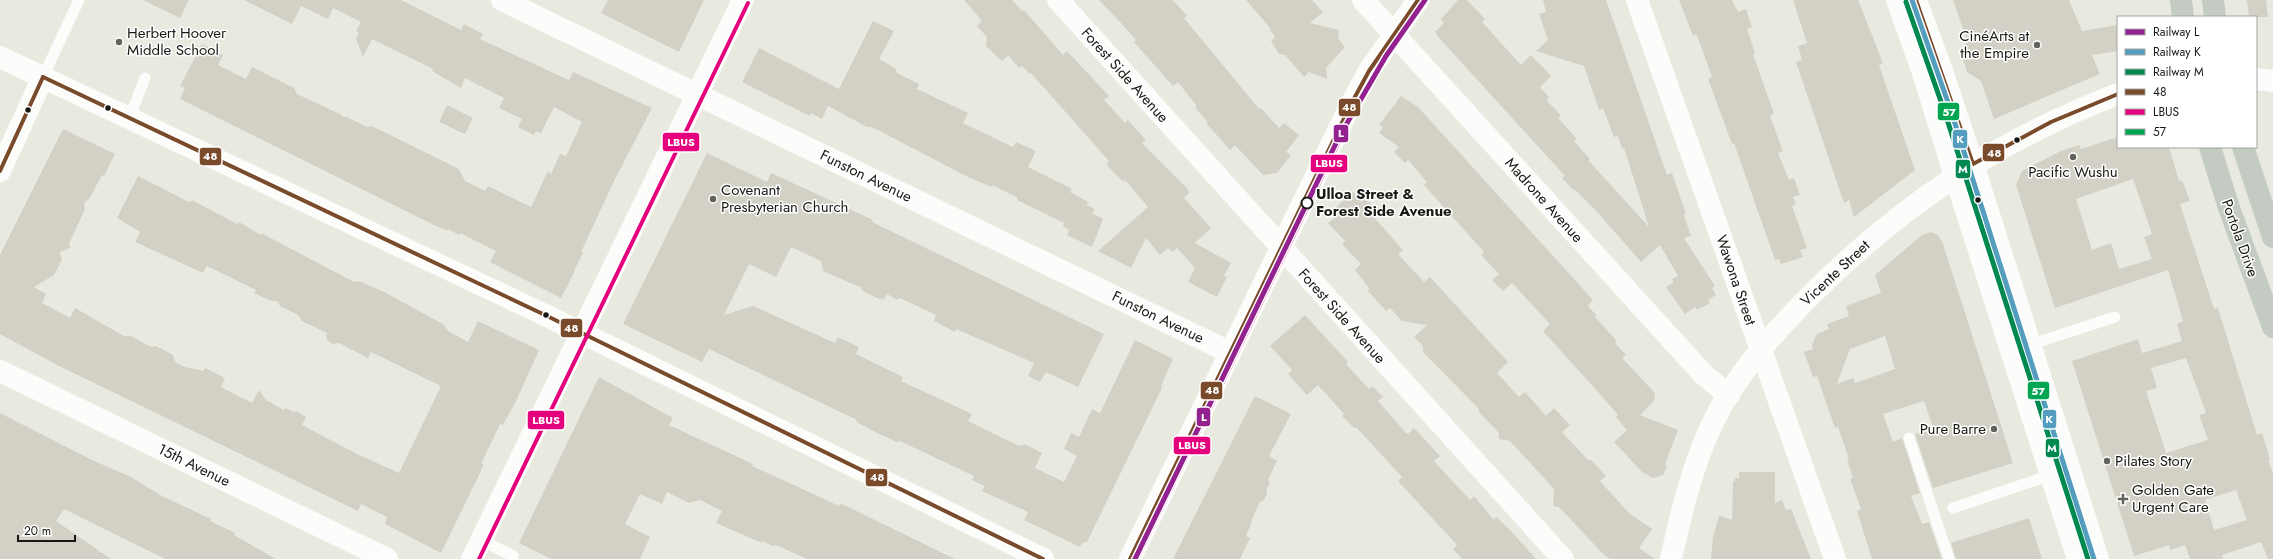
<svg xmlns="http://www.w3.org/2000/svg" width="2273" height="559" font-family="Jost,sans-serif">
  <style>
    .building { fill: #d3d1c6; fill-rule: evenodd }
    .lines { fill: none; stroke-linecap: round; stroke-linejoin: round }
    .lane { stroke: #fcfcfa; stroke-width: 11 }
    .street { stroke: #fcfcfa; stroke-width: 22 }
    .secondary { stroke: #fcfcfa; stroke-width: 22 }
    .primary { stroke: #c3cbc3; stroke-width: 22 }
    .bus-1-casing { stroke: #fff; stroke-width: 7 }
    .bus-2-casing { stroke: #fff; stroke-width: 7 }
    .bus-3-casing { stroke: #fff; stroke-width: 7 }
    .bus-1 { stroke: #7a4b2a; stroke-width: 4 }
    .bus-2 { stroke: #e5007d; stroke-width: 4 }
    .bus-3 { stroke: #00a651; stroke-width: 4 }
    .rail-1-casing { stroke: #fff; stroke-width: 8 }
    .rail-2-casing { stroke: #fff; stroke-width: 8 }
    .rail-3-casing { stroke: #fff; stroke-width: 8 }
    .rail-1 { stroke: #932290; stroke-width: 5 }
    .rail-2 { stroke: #549dbf; stroke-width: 5 }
    .rail-3 { stroke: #008851; stroke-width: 5 }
    .poi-dot { fill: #61625b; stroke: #fff; stroke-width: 1.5 }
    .bus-dot { fill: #181913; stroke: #fff; stroke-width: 1.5 }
    .stop-dot { fill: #fff; stroke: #181913; stroke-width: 2 }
    .labels { text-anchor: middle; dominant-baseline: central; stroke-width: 3; stroke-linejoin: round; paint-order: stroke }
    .poi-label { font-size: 15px; fill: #181913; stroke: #fff; text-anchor: start }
    .street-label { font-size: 15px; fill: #181913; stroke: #fff }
    .stop-label { font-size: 15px; font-weight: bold; fill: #181913; stroke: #fff; text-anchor: start }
    .line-badge { stroke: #fff; stroke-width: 1.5 }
    .badge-label { font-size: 11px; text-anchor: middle; font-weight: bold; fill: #fff }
  </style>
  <rect width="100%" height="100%" fill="#e8eae0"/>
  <g class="building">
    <polygon points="143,0 189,0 180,18"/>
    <polygon points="244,0 401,0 461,30 464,24 483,34 480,39 569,80 573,72 652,108 614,181 581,252 583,253 574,271 575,271 561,298 490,262 496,251 460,233 459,235 448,229 448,231 432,224 180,99 185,88 180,86 202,44 223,55 218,65 246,79 252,67 294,88 297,94 340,114 343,117 347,117 367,127 372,126 459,169 465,181 485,191 488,186 531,207 548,171 551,174 560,154 566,156 582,122 554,107 541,133 536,131 534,135 518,127 522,119 499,108 504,98 465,78 461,88 432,71 433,69 372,39 363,57 356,39 359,32 356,31 361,22 333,8 328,19 301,6 292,24"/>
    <polygon points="608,0 704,0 679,52 601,13"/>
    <polygon points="964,0 1012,0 1022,11 1024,10 1063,55 1067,51 1109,96 1104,100 1125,123 1128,120 1146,140 1142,143 1187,188 1189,193 1184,198 1211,228 1195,243 1231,263 1224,276 1227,277 1217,297 1188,282 1195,268 1177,248 1172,252 1168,248 1160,255 1146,238 1131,268 1098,251 1148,207 1125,180 1123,182 1106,164 1109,161 1031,73 1030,74 1022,66 1019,68 1008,55 1002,61 986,46 987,37 977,26 982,21"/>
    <polygon points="1099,0 1173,0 1187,16 1184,18 1259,109 1261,108 1279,128 1284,123 1299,135 1286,152 1291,155 1277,173 1263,175 1235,145 1230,150 1206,123 1208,122 1196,109 1196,105 1178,82 1173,86 1134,42 1136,40 1119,21"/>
    <polygon points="1246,0 1312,0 1323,12 1310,23 1339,30 1338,38 1345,47 1326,68 1327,79 1309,72 1304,77 1285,55 1279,54 1271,41 1275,37 1270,30 1271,29"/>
    <polygon points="1458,0 1467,0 1485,19 1482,22 1521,65 1531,55 1551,76 1540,87 1549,97 1546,100 1561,115 1558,118 1577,139 1574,141 1590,159 1588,160 1649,227 1624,148 1622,149 1618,136 1614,137 1603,108 1599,110 1584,66 1536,51 1548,40 1539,14 1546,12 1543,0 1606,0 1667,175 1672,173 1686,214 1684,215 1691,236 1684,238 1715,286 1712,288 1716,295 1708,300 1710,303 1697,310 1695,307 1685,314 1666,287 1674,282 1672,279 1678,276 1660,245 1641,262 1598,213 1574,189 1573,190 1562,178 1565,176 1441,40 1435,32 1444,23 1441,19"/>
    <polygon points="1679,0 1732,0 1738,12 1746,9 1752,27 1747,29 1755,53 1753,54 1774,114 1770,116 1783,151 1778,153 1789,180 1794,178 1800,195 1793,197 1796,204 1792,206 1807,248 1800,250 1803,257 1781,264 1779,259 1775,260 1734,143 1732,144 1708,79 1712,77 1701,46 1696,34 1693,36"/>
    <polygon points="1793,0 1858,0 1883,63 1879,65 1915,170 1854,217 1849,200 1844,203 1796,62 1802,60 1798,46 1807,43"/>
    <polygon points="1953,0 2069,0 2082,31 2118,25 2118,51 2092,55 2100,74 1994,119 1981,81 1967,72 1962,56 1967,40"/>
    <polygon points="2247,0 2266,0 2268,17 2249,17"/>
    <polygon points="873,21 894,31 879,59 895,68 897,73 919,84 917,89 968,113 963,123 1013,147 1016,142 1036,151 1028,167 1072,189 1070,192 1088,202 1087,205 1095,209 1092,213 1103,219 1092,247 1067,235 1069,230 1063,226 1064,223 1017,200 1018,198 992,185 991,187 966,176 872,127 867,127 828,106 822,119 811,113 810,116 742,82 759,48 839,89"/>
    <polygon points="1401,96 1418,107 1593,300 1588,306 1597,316 1595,317 1617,341 1615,343 1626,355 1622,358 1655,393 1654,401 1640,415 1678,430 1665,464 1667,466 1663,475 1653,478 1642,472 1614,442 1627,430 1616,417 1618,415 1607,402 1543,331 1550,324 1512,283 1503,291 1492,280 1499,274 1481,255 1484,252 1424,185 1427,182 1408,160 1405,163 1394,152 1399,147 1379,133 1383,127 1379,125"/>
    <polygon points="447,105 473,118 465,134 439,122"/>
    <polygon points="63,129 115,154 104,176 102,175 89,199 84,203 85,209 69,244 70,248 60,252 62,260 54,275 34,287 46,294 42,303 70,318 75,308 124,336 131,336 151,347 156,346 173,355 175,362 185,367 204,371 205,368 225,378 221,387 252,403 259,390 266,400 284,410 285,408 294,412 296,411 306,417 302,425 357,454 399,473 441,386 371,352 368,358 339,343 333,344 328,341 326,336 327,333 302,321 298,315 280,306 277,301 271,301 254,293 256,290 207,266 203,273 135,242 140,232 117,218 138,176 187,201 191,202 192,200 237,224 239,222 259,234 263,234 354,282 359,281 384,292 443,324 448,331 468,342 478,321 539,350 516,401 503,425 500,424 482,462 483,466 479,475 441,553 385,524 387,517 361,504 358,511 57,365 0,334 0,255"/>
    <path d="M2118,137V147H2169L2179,181L2182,180L2190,201L2180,204L2214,309L2218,308L2257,435L2262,433L2270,459L2268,460L2273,473V559H2268L2261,542L2222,555L2223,559H2190L2185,545L2170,550L2169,545L2134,556L2072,361L2138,339L2142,353L2182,341L2177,324L2183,321L2168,270L2055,308L2016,185L2022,171L2061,151L2079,145L2081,149ZM2133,179L2152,234L2144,237L2152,259L2119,269L2111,243L2092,250L2076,199ZM2186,358L2206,413L2199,415L2208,440L2166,453L2146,391L2157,388L2151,368ZM2236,490L2247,520L2214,530L2205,500Z"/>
    <polygon points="707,153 767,182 771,173 873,220 872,222 1104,334 1078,387 1046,372 1040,382 1028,376 1034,363 956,329 955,332 934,321 936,315 900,298 897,300 887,294 884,300 881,298 881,300 861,290 862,288 823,271 821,261 791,247 776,277 749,264 724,315 753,306 835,343 838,337 859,347 856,354 903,377 901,381 972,414 968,421 1019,446 1025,444 1042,453 1035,468 1064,482 1077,456 1064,449 1071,433 1079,437 1092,409 1100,413 1135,340 1173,359 1161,386 1162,388 1087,542 1082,543 1080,547 1024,520 1028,512 982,491 985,486 972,480 974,476 900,441 897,442 879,434 856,422 857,420 759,373 709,349 702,362 623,324"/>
    <polygon points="1353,192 1358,198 1362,194 1375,209 1370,213 1403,250 1398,254 1424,282 1430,277 1508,362 1497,373 1519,397 1525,392 1546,416 1554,408 1570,425 1562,432 1589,461 1590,459 1606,476 1600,481 1629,513 1652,529 1639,548 1655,559 1610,559 1604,555 1559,507 1553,506 1554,489 1510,441 1499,439 1499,433 1478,411 1479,409 1423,352 1423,346 1414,337 1427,325 1402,321 1390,308 1386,311 1368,291 1369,288 1355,270 1361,264 1342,244 1345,241 1328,223 1338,215 1333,210"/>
    <path d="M1931,232L1938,235L1943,244L2013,463L1933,488L1915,434L1933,428L1924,401L1883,414L1893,442L1902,438L1920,493L1911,496L1922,524L1929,522L1942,559H1872L1857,511L1861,509L1850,479L1853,478L1847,460L1849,459L1838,427L1835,428L1817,376L1813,377L1804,352L1813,349L1812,345L1817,334L1829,329L1827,324L1849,316L1846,306L1881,293L1875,275L1922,235ZM1885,336L1895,369L1855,383L1853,378L1837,384L1850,349Z"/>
    <polygon points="1305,315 1348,362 1346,364 1369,389 1372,386 1383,397 1378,401 1406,433 1408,434 1414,428 1440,456 1434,461 1444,472 1470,500 1474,496 1494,520 1496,517 1511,531 1536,559 1462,559 1453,549 1457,545 1398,481 1402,477 1356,427 1354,428 1342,416 1344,414 1318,385 1307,395 1288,374 1292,370 1270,346"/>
    <polygon points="599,377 673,418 669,425 753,464 752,466 796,486 839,506 840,503 955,559 807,559 776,545 772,546 763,541 762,543 716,523 722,511 700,500 689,503 667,492 662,504 640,494 625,524 650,537 640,559 551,559 519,543"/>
    <polygon points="1255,396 1291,414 1269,456 1277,461 1268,480 1270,482 1266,491 1267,494 1264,500 1260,502 1251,521 1252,522 1246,536 1250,538 1240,559 1173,559"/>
    <polygon points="0,413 94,461 129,476 162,496 211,519 210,521 235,533 234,535 276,559 165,559 64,509 56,521 111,559 0,559"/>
    <polygon points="1739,472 1775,472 1775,503 1782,500 1786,510 1791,509 1811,559 1711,559 1713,537 1719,516 1732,520 1733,481 1735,481 1735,478 1739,478"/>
    <polygon points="2029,518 2042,559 1956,559 1951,543"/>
  </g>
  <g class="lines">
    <g class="lane">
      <polyline points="43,77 79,0"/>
      <polyline points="129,119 145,78"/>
      <polyline points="2029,345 2115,317"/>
      <polyline points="1909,438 1949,559"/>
      <polyline points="1953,508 2051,475"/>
      <polyline points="481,540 513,556"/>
    </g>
    <g class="street">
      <polyline points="502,0 1229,352"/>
      <polyline points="1058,0 1563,559"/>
      <polyline points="1363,0 1704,375 1729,395"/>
      <polyline points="1637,0 1835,559"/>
      <polyline points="1897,0 1922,70 1955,176"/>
      <polyline points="1916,0 1942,71 1973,164"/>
      <polyline points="0,171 43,77"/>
      <polyline points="0,371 387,559"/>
      <polyline points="1130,559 1350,106 1369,71 1418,0"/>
    </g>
    <g class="secondary">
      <polyline points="0,57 545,315 1043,559"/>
      <polyline points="2256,79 2273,81"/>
      <polyline points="1973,164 2098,559"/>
      <polyline points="1955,176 2078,559"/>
      <polyline points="472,559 743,0"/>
      <path d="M1671,559C1681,513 1693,463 1714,420C1738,372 1776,330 1814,292C1903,204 2000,139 2118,94"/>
    </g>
    <g class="primary">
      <polyline points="2181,0 2183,17"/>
      <polyline points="2213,0 2215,17"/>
      <polyline points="2210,147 2229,208 2273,327"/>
      <polyline points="2243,147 2273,237"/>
    </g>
    <g class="bus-1-casing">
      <g id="bus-1">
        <polyline points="1916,0 1973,164 2051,122 2118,94"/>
        <polyline points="43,77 545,315 1043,559"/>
        <polyline points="0,171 43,77"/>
        <polyline points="1130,559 1350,106 1369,71 1418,0"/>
      </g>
    </g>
    <g class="bus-2-casing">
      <g id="bus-2">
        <polyline points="479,559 748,3"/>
        <polyline points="1137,559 1355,109 1374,74 1423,3"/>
      </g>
    </g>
    <g class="bus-3-casing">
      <polyline id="bus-3" points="1910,2 1960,144 2092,559"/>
    </g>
    <use href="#bus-1" class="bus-1"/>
    <use href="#bus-2" class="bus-2"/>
    <use href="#bus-3" class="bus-3"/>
    <g class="rail-1-casing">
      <polyline id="rail-1" points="1135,559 1339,137 1386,56 1425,0"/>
    </g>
    <g class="rail-2-casing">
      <polyline id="rail-2" points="1912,0 1951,111 2094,559"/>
    </g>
    <g class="rail-3-casing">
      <polyline id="rail-3" points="1906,2 1945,113 2088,559"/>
    </g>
    <use href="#rail-1" class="rail-1"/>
    <use href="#rail-2" class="rail-2"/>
    <use href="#rail-3" class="rail-3"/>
  </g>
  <g class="poi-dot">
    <circle cx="119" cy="42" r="4"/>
    <circle cx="2037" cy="45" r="4"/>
    <circle cx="2073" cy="157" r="4"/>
    <circle cx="713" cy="199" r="4"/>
    <circle cx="1994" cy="429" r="4"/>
    <circle cx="2107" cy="461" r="4"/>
    <path d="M2121 493h4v4h4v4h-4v4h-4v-4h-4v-4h4z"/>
  </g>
  <g class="bus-dot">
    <circle cx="108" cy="108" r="3.5"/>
    <circle cx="28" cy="110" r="3.5"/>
    <circle cx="2017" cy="140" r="3.5"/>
    <circle cx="1978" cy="200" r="3.5"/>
    <circle cx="546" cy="315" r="3.5"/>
  </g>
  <circle class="stop-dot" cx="1307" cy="203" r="5.5"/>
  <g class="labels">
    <g class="poi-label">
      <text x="127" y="33">Herbert Hoover<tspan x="127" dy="17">Middle School</tspan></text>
      <text x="2029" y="36" text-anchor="end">CinéArts at<tspan x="2029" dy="17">the Empire</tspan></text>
      <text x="2073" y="172" text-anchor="middle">Pacific Wushu</text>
      <text x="721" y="190">Covenant<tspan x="721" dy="17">Presbyterian Church</tspan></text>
      <text x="1986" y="429" text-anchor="end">Pure Barre</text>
      <text x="2115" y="461">Pilates Story</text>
      <text x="2132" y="490">Golden Gate<tspan x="2132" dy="17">Urgent Care</tspan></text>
    </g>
    <g class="street-label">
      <text transform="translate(1125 75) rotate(48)">Forest Side Avenue</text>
      <text transform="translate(866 176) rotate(26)">Funston Avenue</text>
      <text transform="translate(1544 200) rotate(48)">Madrone Avenue</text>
      <text transform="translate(2240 238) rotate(70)">Portola Drive</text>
      <text transform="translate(1835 273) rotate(-43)">Vicente Street</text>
      <text transform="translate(1736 280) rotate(71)">Wawona Street</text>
      <text transform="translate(1342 316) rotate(48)">Forest Side Avenue</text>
      <text transform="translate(1158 317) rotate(26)">Funston Avenue</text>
      <text transform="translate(194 465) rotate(26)">15th Avenue</text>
    </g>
    <g class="stop-label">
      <text x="1316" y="194">Ulloa Street &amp;<tspan x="1316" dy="17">Forest Side Avenue</tspan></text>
    </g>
  </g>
  <g class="line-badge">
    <rect x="1338" y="98" width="23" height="19" rx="4" fill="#7a4b2a"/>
    <rect x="1937" y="102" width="23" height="19" rx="4" fill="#00a651"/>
    <rect x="1333" y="124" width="16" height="19" rx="4" fill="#932290"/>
    <rect x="1952" y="129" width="16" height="20" rx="4" fill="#549dbf"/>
    <rect x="662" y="132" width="38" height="20" rx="4" fill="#e5007d"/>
    <rect x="1982" y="143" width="23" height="19" rx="4" fill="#7a4b2a"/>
    <rect x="199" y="147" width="23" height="19" rx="4" fill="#7a4b2a"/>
    <rect x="1310" y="154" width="38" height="19" rx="4" fill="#e5007d"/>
    <rect x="1955" y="159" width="16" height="20" rx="4" fill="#008851"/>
    <rect x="560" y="318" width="23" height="20" rx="4" fill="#7a4b2a"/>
    <rect x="1200" y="381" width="23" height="19" rx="4" fill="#7a4b2a"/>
    <rect x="2027" y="381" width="23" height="19" rx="4" fill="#00a651"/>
    <rect x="1196" y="407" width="15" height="20" rx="4" fill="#932290"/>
    <rect x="2042" y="409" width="15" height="20" rx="4" fill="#549dbf"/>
    <rect x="527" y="410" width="38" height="20" rx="4" fill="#e5007d"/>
    <rect x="1173" y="436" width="38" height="19" rx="4" fill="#e5007d"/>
    <rect x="2045" y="438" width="15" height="20" rx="4" fill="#008851"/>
    <rect x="865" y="468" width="23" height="19" rx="4" fill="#7a4b2a"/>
  </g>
  <g class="badge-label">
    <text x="1349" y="111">48</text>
    <text x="1949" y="116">57</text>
    <text x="1341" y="137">L</text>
    <text x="1960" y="143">K</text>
    <text x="681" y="146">LBUS</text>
    <text x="1994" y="157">48</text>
    <text x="210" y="160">48</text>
    <text x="1329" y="167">LBUS</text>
    <text x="1963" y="173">M</text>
    <text x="571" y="332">48</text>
    <text x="1212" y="394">48</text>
    <text x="2038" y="395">57</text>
    <text x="1204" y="421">L</text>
    <text x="2049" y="423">K</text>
    <text x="546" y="424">LBUS</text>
    <text x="1192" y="449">LBUS</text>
    <text x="2052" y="452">M</text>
    <text x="877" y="481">48</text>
  </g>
  <rect x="2117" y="16" width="140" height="132" fill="#ffffff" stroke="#a3a3a1"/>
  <rect x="2125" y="29" width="20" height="6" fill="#932290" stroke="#a3a3a1"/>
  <text x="2153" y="36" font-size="12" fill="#181913">Railway L</text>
  <rect x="2125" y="49" width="20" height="6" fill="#549dbf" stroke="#a3a3a1"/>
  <text x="2153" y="56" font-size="12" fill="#181913">Railway K</text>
  <rect x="2125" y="69" width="20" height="6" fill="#008851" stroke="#a3a3a1"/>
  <text x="2153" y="76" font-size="12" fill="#181913">Railway M</text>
  <rect x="2125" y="89" width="20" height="6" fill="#7a4b2a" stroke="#a3a3a1"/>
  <text x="2153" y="96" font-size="12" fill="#181913">48</text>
  <rect x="2125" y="109" width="20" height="6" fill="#e5007d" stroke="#a3a3a1"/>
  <text x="2153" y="116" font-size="12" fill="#181913">LBUS</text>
  <rect x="2125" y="129" width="20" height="6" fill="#00a651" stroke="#a3a3a1"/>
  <text x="2153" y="136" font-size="12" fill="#181913">57</text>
  <path d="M18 535v6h57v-6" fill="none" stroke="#181913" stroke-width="2"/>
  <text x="24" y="535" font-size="12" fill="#181913" stroke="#ffffff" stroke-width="3" paint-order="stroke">20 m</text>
</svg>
